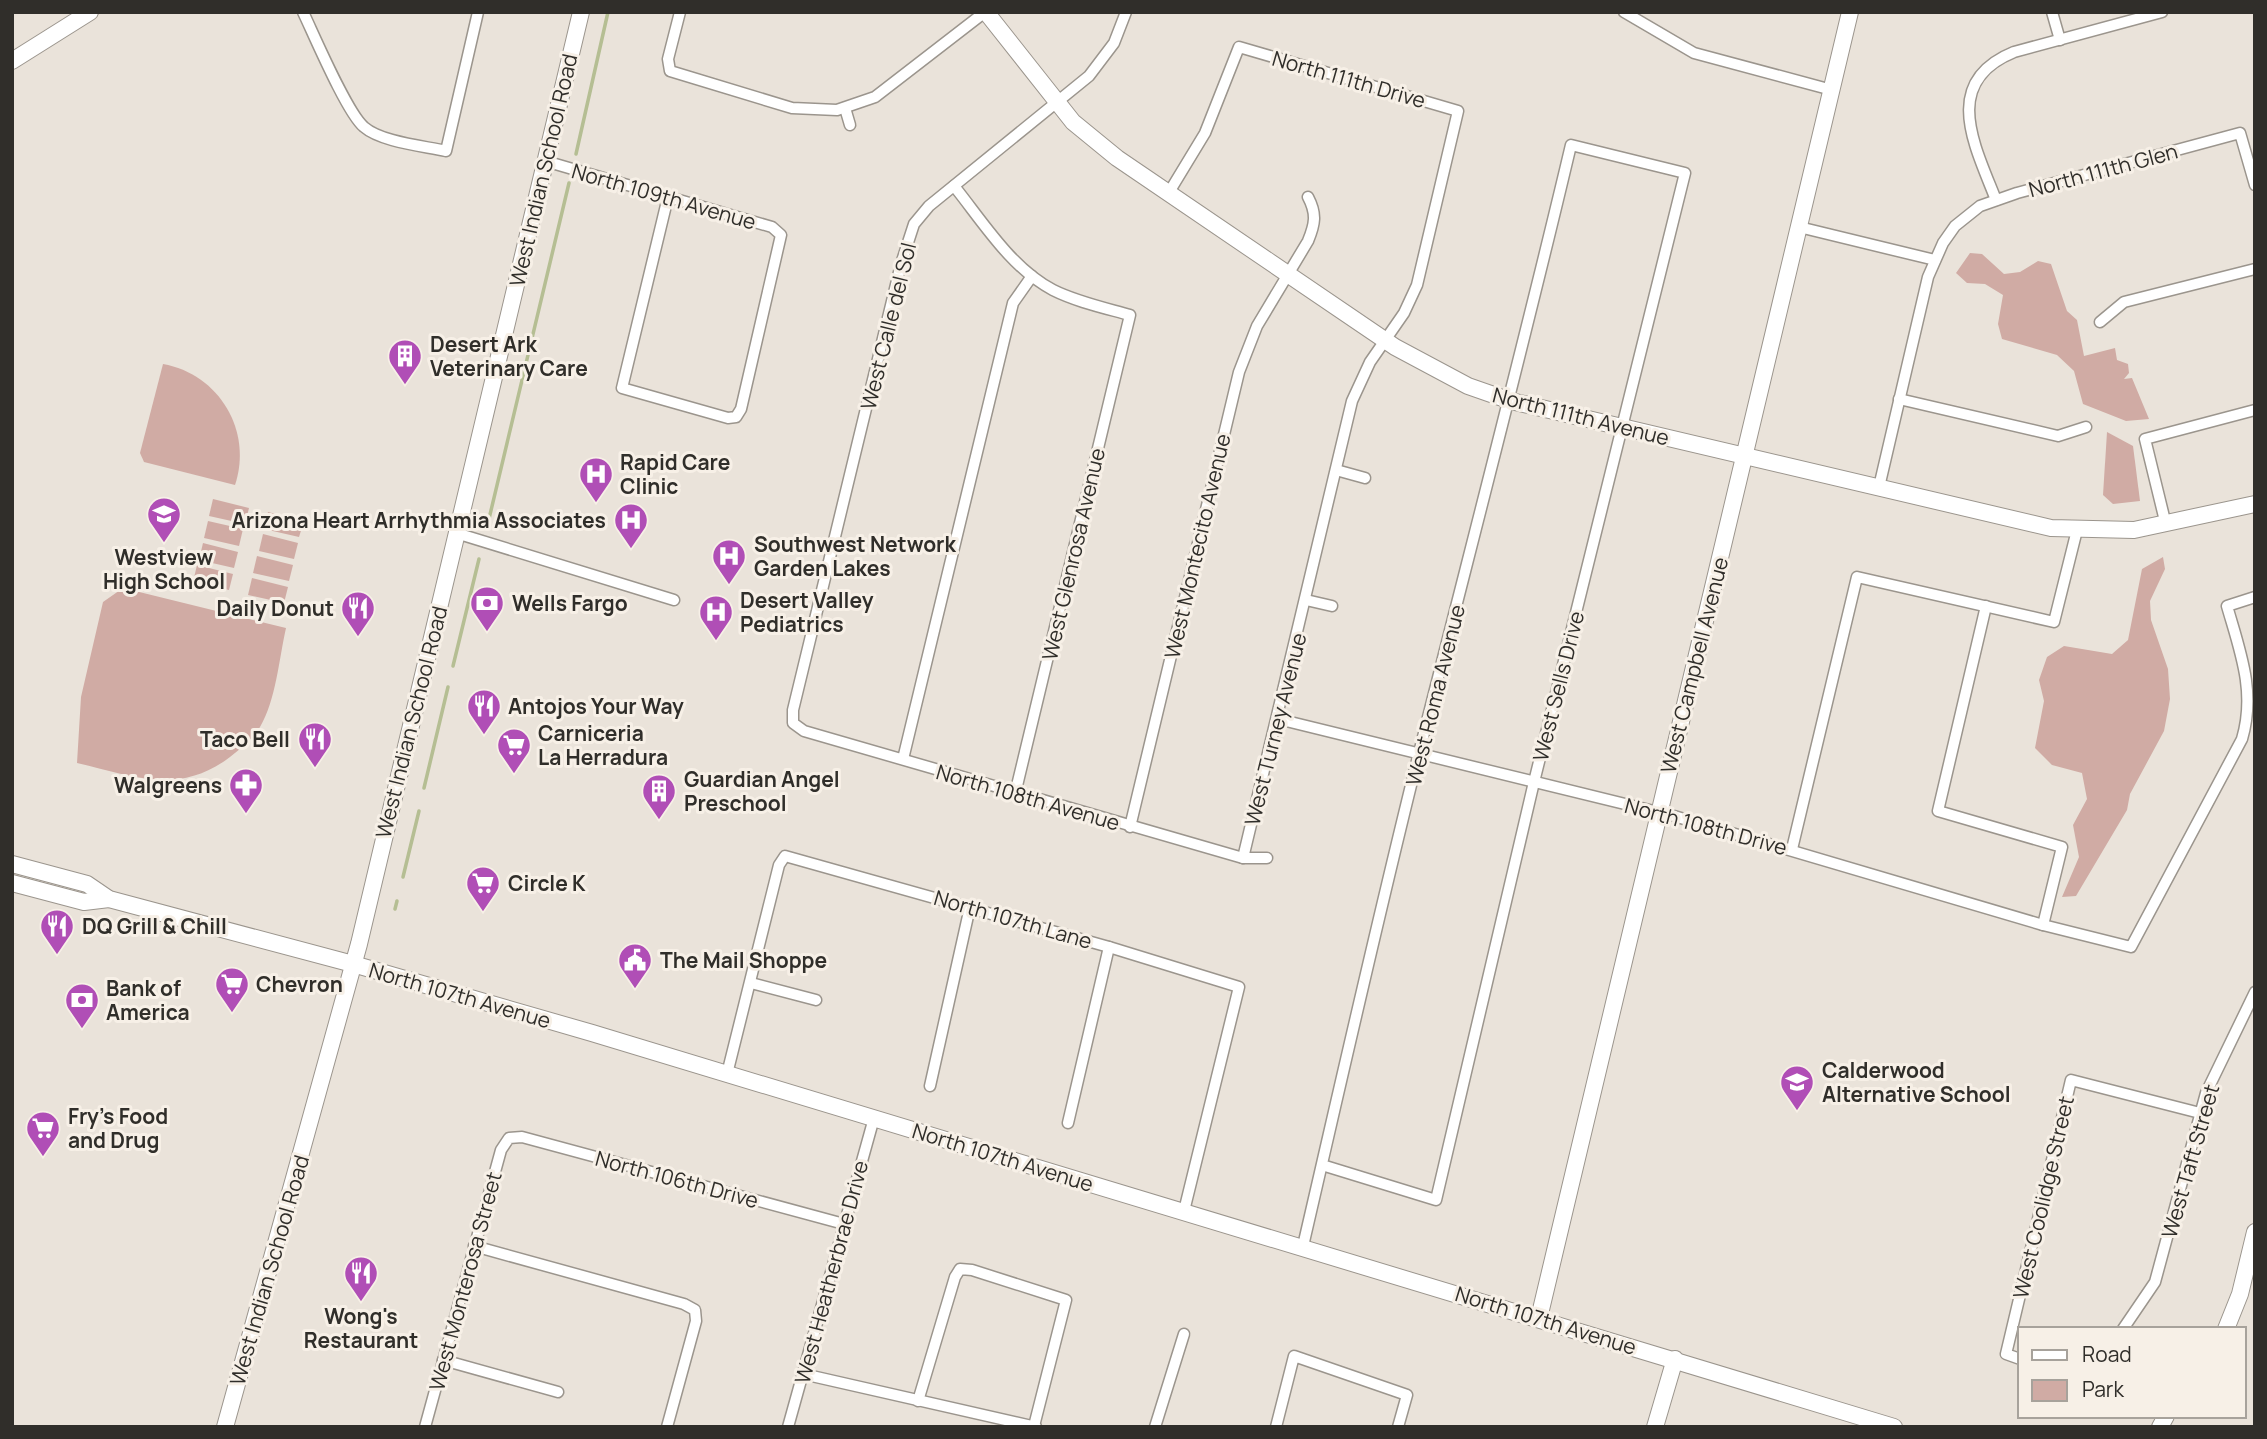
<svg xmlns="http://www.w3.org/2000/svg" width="2267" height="1439" font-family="Manrope,sans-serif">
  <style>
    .green { fill: #d0aba4 }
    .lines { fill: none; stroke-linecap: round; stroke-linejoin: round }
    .stream { stroke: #b5be93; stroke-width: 3.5 }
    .street-casing { stroke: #9b958d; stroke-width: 13 }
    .secondary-casing { stroke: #9b958d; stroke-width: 18 }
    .street { stroke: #fff; stroke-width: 10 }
    .secondary { stroke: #fff; stroke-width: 16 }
    .labels { text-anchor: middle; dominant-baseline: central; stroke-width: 6; stroke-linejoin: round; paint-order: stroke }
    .street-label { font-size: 21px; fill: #302e2a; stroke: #f7f0e7 }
    .poi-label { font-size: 21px; font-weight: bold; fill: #302e2a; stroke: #f7f0e7; text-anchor: start }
  </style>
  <rect width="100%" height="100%" fill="#eae3da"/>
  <g class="green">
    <polygon points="1970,253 1982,254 2004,274 2020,272 2038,261 2051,264 2067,311 2077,320 2084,356 2115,348 2117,360 2128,364 2129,373 2124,379 2132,378 2149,419 2126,421 2083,404 2074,371 2057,355 2002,339 1998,324 2003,295 1985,284 1967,283 1956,273"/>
    <path d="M163,364C219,374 253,431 235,485L144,462L140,453Z"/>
    <polygon points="2107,432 2133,446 2140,501 2113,504 2103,495"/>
    <polygon points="213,499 249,508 245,524 209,516"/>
    <polygon points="268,512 304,521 299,537 264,529"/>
    <polygon points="208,521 243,529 239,546 204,538"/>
    <polygon points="263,534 298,543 294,559 259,551"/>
    <polygon points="203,543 238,552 234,568 199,560"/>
    <polygon points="257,556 293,565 289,581 253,573"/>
    <polygon points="2163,557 2165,569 2150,601 2151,620 2168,669 2170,699 2164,731 2130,794 2127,810 2076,896 2062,897 2079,857 2073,825 2087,799 2082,773 2052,765 2035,748 2044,701 2039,680 2047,657 2064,646 2112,654 2128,640 2142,569"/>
    <polygon points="197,565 233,574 229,590 193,582"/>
    <polygon points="252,578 288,587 284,603 248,595"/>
    <path d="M123,588L286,628C279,659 276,700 260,727C253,739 241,748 230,757C179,796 133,776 77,763L81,697L103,602Z"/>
  </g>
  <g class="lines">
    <g class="stream">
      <polyline points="576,154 608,12"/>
      <polyline points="488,523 569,183"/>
      <polyline points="453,666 479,559"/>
      <polyline points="424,788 448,687"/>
      <polyline points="403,877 419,811"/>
      <polyline points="395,909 397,901"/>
    </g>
    <g class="street-casing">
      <g id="street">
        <path d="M303,12C314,35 347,113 364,127C381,142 424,146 446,151L478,12"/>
        <polyline points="680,12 668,59 670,71 792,108 837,110 875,97 985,12"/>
        <polyline points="1126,12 1114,43 1089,76 929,206 914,224 901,264 793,710 793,723 804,731 1243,858 1267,858"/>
        <polyline points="1624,12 1694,53 1832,90"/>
        <polyline points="2052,12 2060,40"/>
        <polyline points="845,108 850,125"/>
        <polyline points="545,161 772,227 781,235 741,409 736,417 728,418 622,388 668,197"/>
        <path d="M954,186C983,222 1011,268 1053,290C1077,302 1105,308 1130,315L1015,794"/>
        <polyline points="1168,194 1205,133 1239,47 1458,111 1417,285 1404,313 1370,362 1352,401 1243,858"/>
        <path d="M1996,200C1975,146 1940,82 2014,52L2162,12"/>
        <polyline points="1799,227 1935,260"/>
        <polyline points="2100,322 2124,302 2255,269"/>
        <polyline points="1899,399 2058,436 2086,427"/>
        <polyline points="1336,470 1365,478"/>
        <polyline points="1879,487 1928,277 1943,243 1955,226 1980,206 2017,193 2240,133 2255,185"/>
        <polyline points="2166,525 2145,439 2255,410"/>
        <polyline points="456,533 674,600"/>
        <polyline points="1306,600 1332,606"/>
        <polyline points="1986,606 1938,811 2062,847 2043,925"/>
        <path d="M1278,719L1674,816L2043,925L2131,947L2242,739C2256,692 2240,651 2227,606L2255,597"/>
        <polyline points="903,759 1013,303 1032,276"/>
        <path d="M1130,827L1239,372L1257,326L1308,241C1315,224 1317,214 1308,197"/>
        <polyline points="1792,849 1857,577 2054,622 2077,530"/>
        <polyline points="751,983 816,1000"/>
        <polyline points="727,1074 779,865 785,856 1109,947 1239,987 1184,1211"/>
        <polyline points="930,1086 970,907"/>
        <polyline points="1068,1123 1109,947"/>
        <polyline points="474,1246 684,1304 695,1310 696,1321 667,1427"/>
        <path d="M1303,1246C1341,1082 1378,917 1419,753C1470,550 1523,348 1571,145L1685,173L1534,782L1436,1200L1322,1165"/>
        <polyline points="2123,1329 2155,1282 2206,1093 2255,992"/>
        <polyline points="2020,1359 2006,1354 2071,1080 2200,1113"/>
        <polyline points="443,1360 558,1392"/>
        <polyline points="803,1374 1036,1427"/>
        <polyline points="918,1401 955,1277 960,1269 972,1270 1066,1300 1034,1426"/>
        <polyline points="425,1427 501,1150 509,1138 522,1137 844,1224"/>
        <polyline points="788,1427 874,1118"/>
        <polyline points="1155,1427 1184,1334"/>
        <polyline points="1276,1427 1294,1356 1407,1395 1398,1427"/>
      </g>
    </g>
    <g class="secondary-casing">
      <g id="secondary">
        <polyline points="986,12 1073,122 1117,158 1395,347 1468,386 1511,401 2051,528 2134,530 2255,504"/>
        <polyline points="12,61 90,12"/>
        <polyline points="12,864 87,884 109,899 353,964 592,1033 1894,1427"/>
        <polyline points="12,883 84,902 109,899"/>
        <polyline points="1539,1318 1850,12"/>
        <polyline points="2226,1329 2240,1294 2255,1232"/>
        <polyline points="225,1427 359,944 581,12"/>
        <polyline points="1655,1427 1675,1359"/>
        <polyline points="2160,1427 2166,1416"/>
      </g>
    </g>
    <use href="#street" class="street"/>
    <use href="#secondary" class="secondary"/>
  </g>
  <defs>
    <g id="building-pin" transform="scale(1.75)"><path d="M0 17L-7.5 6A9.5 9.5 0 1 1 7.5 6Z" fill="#b04eb6" stroke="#f7f0e7"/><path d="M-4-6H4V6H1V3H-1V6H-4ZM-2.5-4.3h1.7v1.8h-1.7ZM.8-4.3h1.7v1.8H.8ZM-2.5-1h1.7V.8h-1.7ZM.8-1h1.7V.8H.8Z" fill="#fff"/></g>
    <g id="hospital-pin" transform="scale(1.75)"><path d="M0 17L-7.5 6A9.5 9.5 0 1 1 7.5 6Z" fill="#b04eb6" stroke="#f7f0e7"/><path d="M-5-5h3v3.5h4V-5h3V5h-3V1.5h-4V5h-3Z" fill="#fff"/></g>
    <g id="school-pin" transform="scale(1.75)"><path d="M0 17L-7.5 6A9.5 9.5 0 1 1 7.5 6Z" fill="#b04eb6" stroke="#f7f0e7"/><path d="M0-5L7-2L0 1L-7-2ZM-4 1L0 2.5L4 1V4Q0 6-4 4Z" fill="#fff"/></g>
    <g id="bank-pin" transform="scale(1.75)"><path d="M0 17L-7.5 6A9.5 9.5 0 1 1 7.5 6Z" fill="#b04eb6" stroke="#f7f0e7"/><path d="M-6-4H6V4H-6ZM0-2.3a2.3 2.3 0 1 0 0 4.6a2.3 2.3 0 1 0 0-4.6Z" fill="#fff"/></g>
    <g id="restaurant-pin" transform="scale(1.75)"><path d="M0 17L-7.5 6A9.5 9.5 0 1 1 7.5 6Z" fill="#b04eb6" stroke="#f7f0e7"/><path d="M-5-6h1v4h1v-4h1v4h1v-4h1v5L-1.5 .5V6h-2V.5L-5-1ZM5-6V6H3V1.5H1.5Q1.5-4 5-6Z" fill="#fff"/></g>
    <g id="supermarket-pin" transform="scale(1.75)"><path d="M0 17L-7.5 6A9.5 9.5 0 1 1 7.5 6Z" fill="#b04eb6" stroke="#f7f0e7"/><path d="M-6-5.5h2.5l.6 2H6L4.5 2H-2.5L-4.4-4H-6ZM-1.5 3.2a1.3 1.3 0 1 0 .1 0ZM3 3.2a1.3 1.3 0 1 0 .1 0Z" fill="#fff"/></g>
    <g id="pharmacy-pin" transform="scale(1.75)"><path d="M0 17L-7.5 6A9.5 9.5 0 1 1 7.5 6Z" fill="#b04eb6" stroke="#f7f0e7"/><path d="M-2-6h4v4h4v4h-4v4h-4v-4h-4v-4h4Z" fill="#fff"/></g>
    <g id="civic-pin" transform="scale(1.75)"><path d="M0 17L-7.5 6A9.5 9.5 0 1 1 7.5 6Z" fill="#b04eb6" stroke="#f7f0e7"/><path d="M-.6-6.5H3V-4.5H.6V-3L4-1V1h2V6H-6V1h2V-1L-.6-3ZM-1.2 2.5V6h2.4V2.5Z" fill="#fff"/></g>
  </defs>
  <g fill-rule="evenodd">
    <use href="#building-pin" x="405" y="356"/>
    <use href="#hospital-pin" x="596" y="474"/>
    <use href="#school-pin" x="164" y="514"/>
    <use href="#hospital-pin" x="631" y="520"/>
    <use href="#hospital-pin" x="729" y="556"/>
    <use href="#bank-pin" x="487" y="603"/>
    <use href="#restaurant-pin" x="358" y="608"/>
    <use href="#hospital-pin" x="716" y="612"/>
    <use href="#restaurant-pin" x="484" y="706"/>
    <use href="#restaurant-pin" x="315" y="739"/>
    <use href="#supermarket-pin" x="514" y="745"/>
    <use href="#pharmacy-pin" x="246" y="785"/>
    <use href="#building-pin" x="659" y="791"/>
    <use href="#supermarket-pin" x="483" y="883"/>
    <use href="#restaurant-pin" x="57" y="926"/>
    <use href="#civic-pin" x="635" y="960"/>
    <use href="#supermarket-pin" x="232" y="984"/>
    <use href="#bank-pin" x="82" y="1000"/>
    <use href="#school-pin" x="1797" y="1082"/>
    <use href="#supermarket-pin" x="43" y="1128"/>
    <use href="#restaurant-pin" x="361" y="1273"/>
  </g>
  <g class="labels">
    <g class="street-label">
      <text transform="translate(1349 79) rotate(16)">North 111th Drive</text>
      <text transform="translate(543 170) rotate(-77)">West Indian School Road</text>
      <text transform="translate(2103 170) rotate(-15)">North 111th Glen</text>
      <text transform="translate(664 196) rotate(16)">North 109th Avenue</text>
      <text transform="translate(888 326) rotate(-76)">West Calle del Sol</text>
      <text transform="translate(1581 416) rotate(14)">North 111th Avenue</text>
      <text transform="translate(1197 546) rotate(-77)">West Montecito Avenue</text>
      <text transform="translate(1073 554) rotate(-77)">West Glenrosa Avenue</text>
      <text transform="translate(1694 665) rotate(-76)">West Campbell Avenue</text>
      <text transform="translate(1558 686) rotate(-76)">West Sells Drive</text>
      <text transform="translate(1435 695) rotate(-76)">West Roma Avenue</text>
      <text transform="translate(411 722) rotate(-76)">West Indian School Road</text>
      <text transform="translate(1275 729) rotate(-76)">West Turney Avenue</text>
      <text transform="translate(1028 797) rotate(16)">North 108th Avenue</text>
      <text transform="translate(1706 826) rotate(15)">North 108th Drive</text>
      <text transform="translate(1013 919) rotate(16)">North 107th Lane</text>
      <text transform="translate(460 995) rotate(16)">North 107th Avenue</text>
      <text transform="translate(1003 1157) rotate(17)">North 107th Avenue</text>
      <text transform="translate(2190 1161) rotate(-74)">West Taft Street</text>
      <text transform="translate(677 1179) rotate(15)">North 106th Drive</text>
      <text transform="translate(2043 1197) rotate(-77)">West Coolidge Street</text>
      <text transform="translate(269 1270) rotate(-74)">West Indian School Road</text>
      <text transform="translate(831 1272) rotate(-75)">West Heatherbrae Drive</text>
      <text transform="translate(465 1281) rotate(-75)">West Monterosa Street</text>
      <text transform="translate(1546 1320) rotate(17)">North 107th Avenue</text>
    </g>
    <g class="poi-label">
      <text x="430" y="344">Desert Ark<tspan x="430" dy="24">Veterinary Care</tspan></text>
      <text x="620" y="462">Rapid Care<tspan x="620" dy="24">Clinic</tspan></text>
      <text x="606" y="520" text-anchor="end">Arizona Heart Arrhythmia Associates</text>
      <text x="754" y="544">Southwest Network<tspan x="754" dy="24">Garden Lakes</tspan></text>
      <text x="164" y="557" text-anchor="middle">Westview<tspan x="164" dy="24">High School</tspan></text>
      <text x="740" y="600">Desert Valley<tspan x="740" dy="24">Pediatrics</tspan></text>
      <text x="512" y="603">Wells Fargo</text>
      <text x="334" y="608" text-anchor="end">Daily Donut</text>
      <text x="508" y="706">Antojos Your Way</text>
      <text x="538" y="733">Carniceria<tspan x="538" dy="24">La Herradura</tspan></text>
      <text x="290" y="739" text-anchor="end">Taco Bell</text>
      <text x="684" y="779">Guardian Angel<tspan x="684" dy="24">Preschool</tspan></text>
      <text x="222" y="785" text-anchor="end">Walgreens</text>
      <text x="508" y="883">Circle K</text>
      <text x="82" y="926">DQ Grill &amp; Chill</text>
      <text x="660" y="960">The Mail Shoppe</text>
      <text x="256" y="984">Chevron</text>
      <text x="106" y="988">Bank of<tspan x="106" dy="24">America</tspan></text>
      <text x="1822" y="1070">Calderwood<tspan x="1822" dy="24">Alternative School</tspan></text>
      <text x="68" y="1116">Fry's Food<tspan x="68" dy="24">and Drug</tspan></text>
      <text x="361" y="1316" text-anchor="middle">Wong's<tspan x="361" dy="24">Restaurant</tspan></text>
    </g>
  </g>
  <rect width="2267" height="1439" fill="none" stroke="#302e2a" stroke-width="28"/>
  <rect x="2018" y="1327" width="228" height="91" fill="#f7f0e7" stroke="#a7a29b" stroke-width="2"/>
  <rect x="2032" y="1350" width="35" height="10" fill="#ffffff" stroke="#a7a29b" stroke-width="2"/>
  <text x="2082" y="1362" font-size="21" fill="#302e2a">Road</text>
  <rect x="2032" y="1380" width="35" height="21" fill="#d0aba4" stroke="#a7a29b" stroke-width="2"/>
  <text x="2082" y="1397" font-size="21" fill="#302e2a">Park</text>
</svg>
